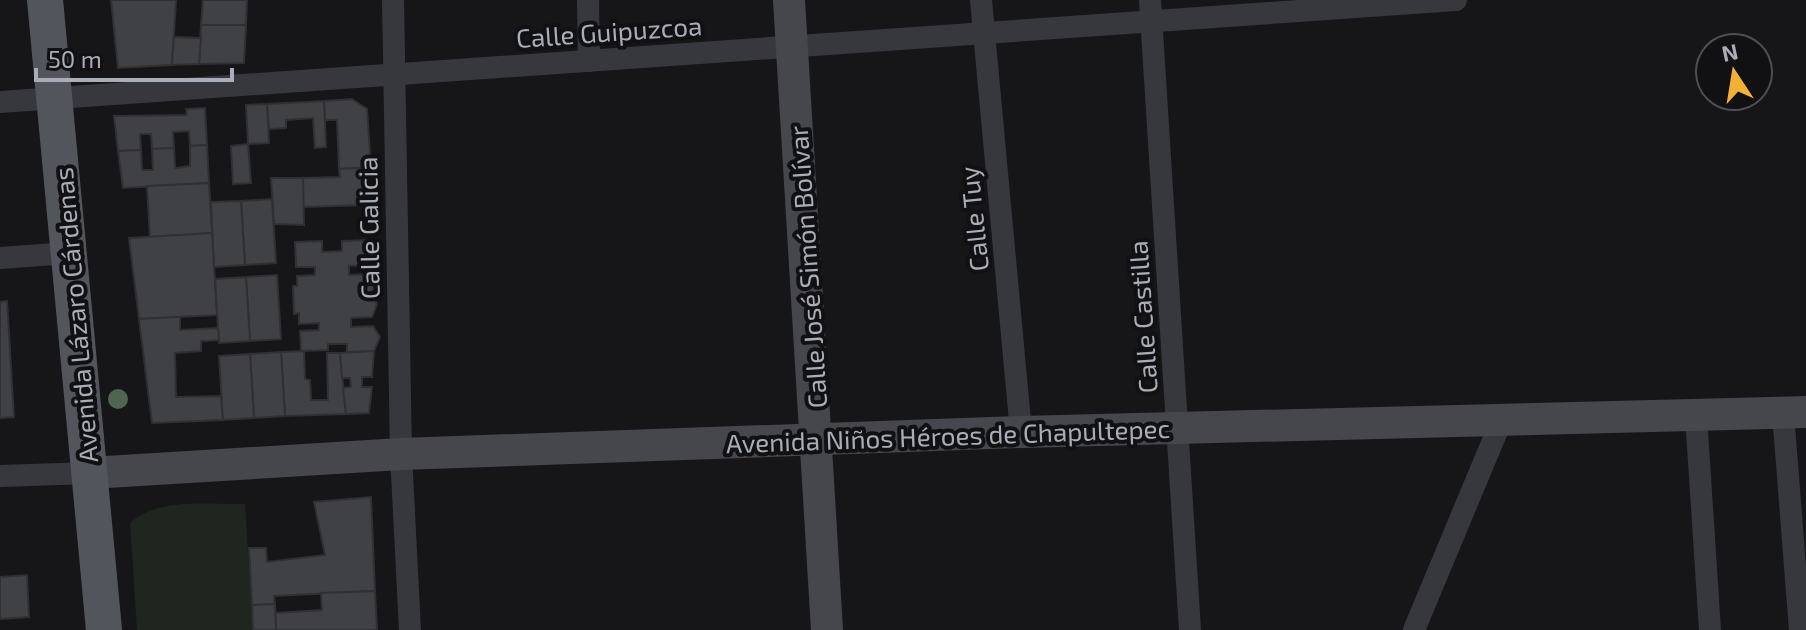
<svg xmlns="http://www.w3.org/2000/svg" width="1806" height="630" font-family="'Exo 2',sans-serif">
  <style>
    .green { fill: #1e261f }
    .building { fill: #404145; stroke: #303034; stroke-width: 2 }
    .lines { fill: none; stroke-linecap: round; stroke-linejoin: round }
    .street { stroke: #37383d; stroke-width: 22 }
    .secondary { stroke: #45474d; stroke-width: 32 }
    .primary { stroke: #53555c; stroke-width: 36 }
    .tree { fill: #506452 }
    .labels { text-anchor: middle; dominant-baseline: central; stroke-width: 8; stroke-linejoin: round; paint-order: stroke }
    .street-label { font-size: 26px; fill: #a8adb8; stroke: #111113 }
  </style>
  <rect width="100%" height="100%" fill="#161618"/>
  <path class="green" d="M245,504L253,630H137L130,523C159,497 208,505 245,504Z"/>
  <g class="building">
    <polygon points="111,0 176,0 172,65 118,68"/>
    <polygon points="203,0 247,0 246,25 201,25"/>
    <polygon points="201,25 246,25 244,63 199,64"/>
    <polygon points="174,37 201,38 199,64 172,65"/>
    <polygon points="352,99 367,109 371,168 339,169 337,120 325,120 324,101"/>
    <polygon points="324,101 326,147 315,148 313,118 286,120 286,128 269,129 267,104"/>
    <polygon points="267,104 269,143 248,144 246,105"/>
    <polygon points="205,108 207,145 190,146 189,131 173,132 174,148 152,149 151,134 140,134 141,150 118,151 114,116 187,115 186,109"/>
    <polygon points="248,144 251,183 233,184 231,146"/>
    <polygon points="207,145 209,183 123,188 118,151 141,150 142,170 153,170 152,149 174,148 175,168 190,166 190,146"/>
    <polygon points="360,168 360,177 366,177 366,205 303,207 303,178 340,177 339,169"/>
    <polygon points="271,178 303,178 304,225 274,224"/>
    <polygon points="209,183 212,233 150,237 147,186"/>
    <polygon points="272,199 276,263 245,265 241,201"/>
    <polygon points="241,201 245,265 214,267 211,202"/>
    <polygon points="212,233 217,315 139,319 129,238"/>
    <polygon points="369,240 375,253 370,265 349,266 349,275 370,274 377,284 371,292 377,304 372,317 351,318 351,327 373,326 380,337 374,351 347,352 347,344 328,344 328,350 301,351 300,331 319,330 319,323 299,324 299,313 294,314 293,286 297,286 297,276 315,275 315,267 296,267 295,242 322,241 322,252 342,251 342,241"/>
    <polygon points="277,275 281,339 250,341 246,277"/>
    <polygon points="246,277 250,341 219,343 215,279"/>
    <polygon points="7,301 14,417 0,418 0,302"/>
    <polygon points="180,317 180,330 218,328 219,340 201,341 201,351 175,353 176,397 221,396 223,420 152,423 139,319"/>
    <polygon points="304,351 305,379 310,380 311,400 328,400 327,353 340,353 346,414 285,416 281,352"/>
    <polygon points="374,351 372,377 362,377 362,387 372,387 369,413 346,414 343,388 351,387 350,378 342,378 340,353"/>
    <polygon points="281,352 285,416 254,418 250,354"/>
    <polygon points="250,354 254,418 223,420 219,356"/>
    <polygon points="371,497 375,591 274,596 275,604 252,605 249,548 266,548 267,562 325,555 314,502"/>
    <polygon points="27,575 29,617 0,619 0,577"/>
    <polygon points="375,591 377,630 276,630 275,613 322,610 321,593"/>
    <polygon points="275,604 276,630 253,630 252,605"/>
  </g>
  <g class="lines">
    <g class="street">
      <polyline points="393,0 401,454 410,630"/>
      <polyline points="588,0 589,61"/>
      <polyline points="981,0 1021,432"/>
      <polyline points="1150,0 1190,630"/>
      <polyline points="0,102 1456,0"/>
      <polyline points="0,258 69,253"/>
      <polyline points="1783,413 1800,630"/>
      <polyline points="1696,416 1710,630"/>
      <polyline points="0,476 90,473"/>
      <polyline points="1414,630 1502,419"/>
    </g>
    <g class="secondary">
      <polyline points="789,0 827,630"/>
      <polyline points="90,473 401,454 1021,432 1806,412"/>
    </g>
    <polyline class="primary" points="45,0 104,630"/>
  </g>
  <circle class="tree" cx="118" cy="399" r="10"/>
  <g class="labels">
    <g class="street-label">
      <text transform="translate(609 31) rotate(-4)">Calle Guipuzcoa</text>
      <text transform="translate(973 219) rotate(-96)">Calle Tuy</text>
      <text transform="translate(368 228) rotate(-91)">Calle Galicia</text>
      <text transform="translate(807 267) rotate(-94)">Calle José Simón Bolívar</text>
      <text transform="translate(75 315) rotate(-95)">Avenida Lázaro Cárdenas</text>
      <text transform="translate(1142 317) rotate(-94)">Calle Castilla</text>
      <text transform="translate(948 435) rotate(-2)">Avenida Niños Héroes de Chapultepec</text>
    </g>
  </g>
  <g transform="translate(1734 72) rotate(348)"><circle r="38" fill="#111113" stroke="#4d4f55" stroke-width="2"/>
  <path d="M0-6L14 30L0 20L-14 30Z" fill="#f2b134"/>
  <text y="-12" font-size="22" font-weight="bold" text-anchor="middle" fill="#a8adb8">N</text>
  </g>
  <path d="M36 68v12h196v-12" fill="none" stroke="#a8adb8" stroke-width="4"/>
  <text x="48" y="68" font-size="24" fill="#a8adb8" stroke="#111113" stroke-width="6" paint-order="stroke">50 m</text>
</svg>
